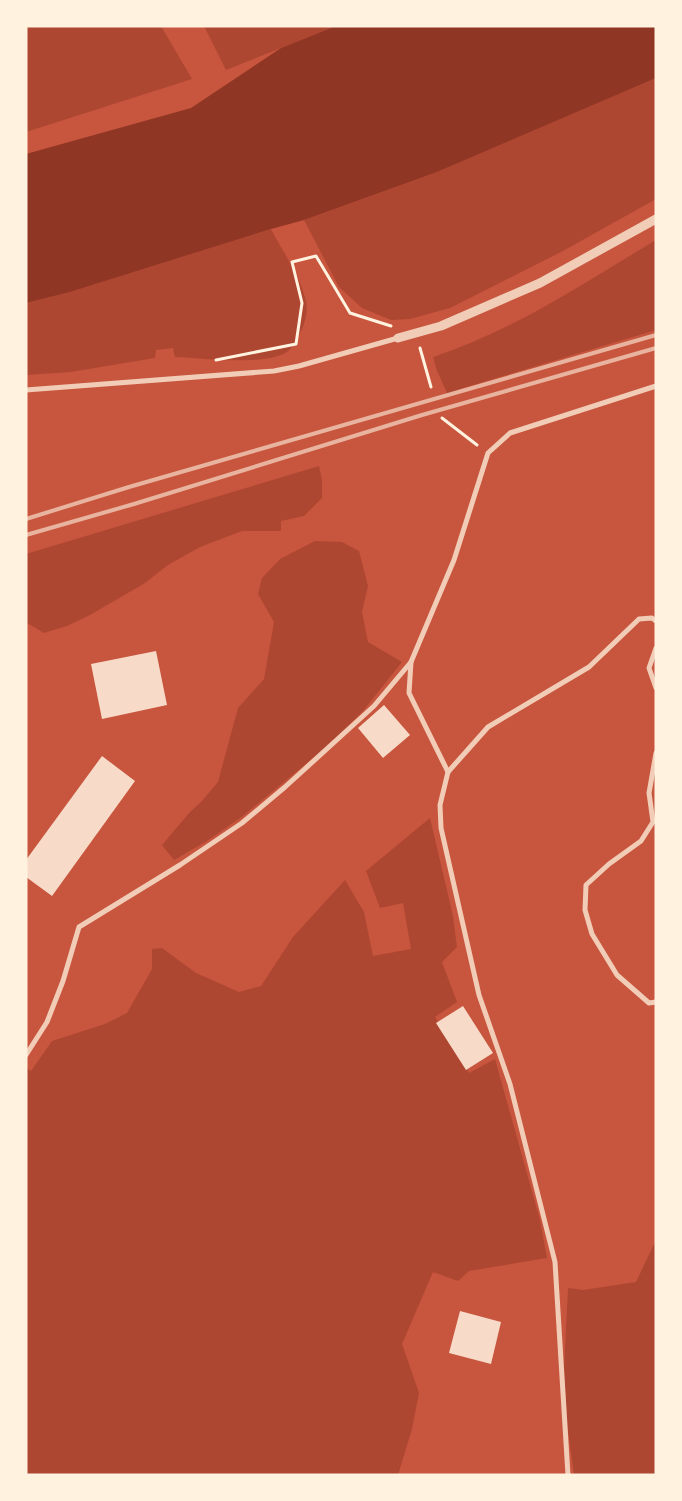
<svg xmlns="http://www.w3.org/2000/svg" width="682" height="1501" font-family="Quicksand,sans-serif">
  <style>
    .green { fill: #ae4732 }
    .water { fill: #8f3625 }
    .building { fill: #f7dbc8 }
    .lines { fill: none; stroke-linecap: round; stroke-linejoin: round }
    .path { stroke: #fff3e0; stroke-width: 3 }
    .minor { stroke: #f1ccb7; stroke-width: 5 }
    .tertiary { stroke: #f1ccb7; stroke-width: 9 }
    .rail { stroke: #e9b49f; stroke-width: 4 }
  </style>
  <rect width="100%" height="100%" fill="#c8553d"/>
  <g class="green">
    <polygon points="26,26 161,26 192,79 26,132"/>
    <polygon points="204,26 336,26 226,70"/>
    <polygon points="656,78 656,199 563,251 450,308 410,319 391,320 362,308 339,287 304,220 437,172"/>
    <path d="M271,229C283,252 300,276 306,301C308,310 305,324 301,331C297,339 293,349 285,353C262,366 202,358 175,357L173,348L156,350L155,358L71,372L26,375V303L70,292Z"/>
    <path d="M656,240V330L460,389L448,395L437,371L433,357C513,331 584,283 656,240Z"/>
    <polygon points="319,466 322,480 322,498 304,516 281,521 281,531 242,531 200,547 168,565 145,583 90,615 67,626 44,633 29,624 26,625 26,554"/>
    <polygon points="315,541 342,542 359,551 368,586 362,612 368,642 402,662 363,711 325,748 243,816 207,841 174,860 162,845 190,812 201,802 218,782 238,708 264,679 274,622 258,594 262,578 280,559"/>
    <polygon points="430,818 453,916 457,947 442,962 457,1002 435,1017 469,1073 495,1059 540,1220 547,1258 469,1271 458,1281 433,1272 402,1344 419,1393 412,1429 398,1475 26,1475 26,1068 31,1071 52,1041 105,1024 127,1013 152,969 152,949 162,948 196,973 239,992 261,986 293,937 345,880 364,912 373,956 411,949 403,903 380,908 366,871"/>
    <polygon points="656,1240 656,1475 574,1475 567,1424 564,1369 568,1288 583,1290 636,1282"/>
  </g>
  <polygon class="water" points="336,26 656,26 656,78 437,172 304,220 271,229 70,292 26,303 26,154 191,108 281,48"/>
  <g class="building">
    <polygon points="156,651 167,705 102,719 91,664"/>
    <polygon points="384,705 410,735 383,758 358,728"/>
    <polygon points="102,756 135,781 52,896 26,877 26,860"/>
    <polygon points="463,1006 493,1053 466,1070 436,1023"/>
    <polygon points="460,1311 501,1322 491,1364 449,1353"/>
  </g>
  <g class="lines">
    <g class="path">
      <polyline points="420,348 431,387"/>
      <polyline points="216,360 296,344 302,303 292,262 316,256 350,313 391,326"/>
      <polyline points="442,418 477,445"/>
    </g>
    <g class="minor">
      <polyline points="26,390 274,371 299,366 398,338"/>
      <polyline points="656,648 649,668 656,688"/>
      <polyline points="656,753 649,793 653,822 641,841 609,864 586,885 585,910 592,934 617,975 649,1003 656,1002"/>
      <polyline points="448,772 488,727 589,667 639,619 652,618 656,621"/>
      <polyline points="26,1055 47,1022 63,981 79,927 180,865 242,823 285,787 374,706 411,662"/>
      <polyline points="568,1475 555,1262 510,1084 479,995 441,828 440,805 448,772 409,693 411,662 454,560 488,453 510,433 656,386"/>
    </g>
    <polyline class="tertiary" points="398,338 441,326 540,283 656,219"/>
    <g class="rail">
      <polyline points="26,519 129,487 656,335"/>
      <polyline points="26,535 134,504 422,415 656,348"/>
    </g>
  </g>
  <rect width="682" height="1501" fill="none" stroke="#fff3e0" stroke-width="55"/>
</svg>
